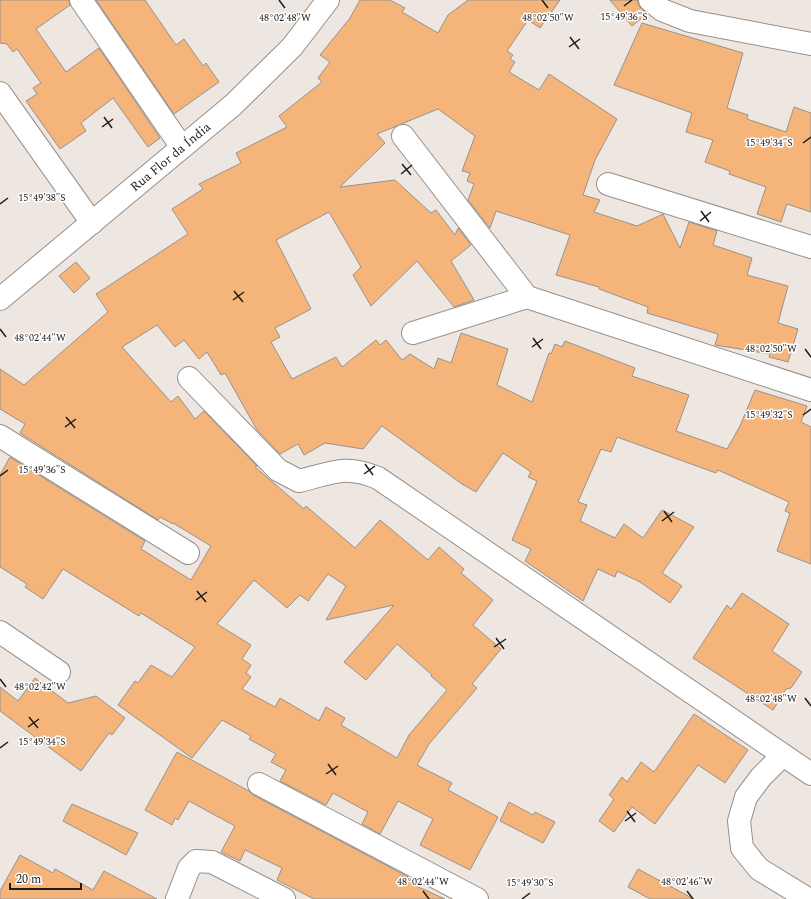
<svg xmlns="http://www.w3.org/2000/svg" width="811" height="899" font-family="Spectral,serif">
  <style>
    .building { fill: #f5b47a; stroke: #99928c; fill-rule: evenodd }
    .lines { fill: none; stroke-linecap: round; stroke-linejoin: round }
    .minor-casing { stroke: #97908a; stroke-width: 24 }
    .minor { stroke: #fff; stroke-width: 22 }
    .ticks { fill: none; stroke: #1f1c1a; stroke-width: 1.5 }
    .labels { text-anchor: middle; dominant-baseline: central; stroke-width: 3; stroke-linejoin: round; paint-order: stroke }
    .street-label { font-size: 13px; fill: #1f1c1a; stroke: #fff }
    .ticks-label { font-size: 10px; text-anchor: middle; fill: #1f1c1a; stroke: #fff; stroke-width: 3; stroke-linejoin: round; paint-order: stroke }
  </style>
  <rect width="100%" height="100%" fill="#eee7e1"/>
  <g class="building">
    <polygon points="0,0 69,0 70,5 36,29 66,72 99,48 160,138 148,147 113,98 81,123 86,131 60,149 26,101 37,94 33,88 41,83 17,49 13,52 7,44 0,43"/>
    <polygon points="96,0 145,0 176,45 184,39 203,66 206,63 219,82 174,114"/>
    <path d="M360,0H390L405,8L402,12L438,33L448,15L468,0H560L540,28L528,20L507,51L513,55L510,59L515,62L509,72L539,90L549,74L617,119L595,160L583,195L600,200L594,212L637,226L663,214L680,248L689,222L717,231L713,245L752,258L747,275L788,286L778,323L798,329L788,362L769,357L770,354L715,345L718,334L647,313L648,307L599,289V287L556,275L570,235L496,211L490,228L468,200L474,184L467,181L470,173L462,171L475,136L438,109L377,134L385,143L340,187L395,180L431,213L436,210L455,235L458,228L471,245L451,261L474,300L454,307L417,261L371,306L353,275L361,267L329,212L276,240L311,309L275,328L280,337L271,342L292,379L336,357L342,367L376,340L380,345L386,340L402,360L410,354L434,369L438,358L451,363L461,333L508,349L497,385L532,402L549,353L551,354L555,344L562,347L565,341L635,368L632,376L689,395L676,431L727,449L740,426L755,390L807,406L801,422L811,427V564L777,551L790,513L785,511L789,502L718,470L716,473L617,437L611,452L601,449L578,502L587,505L580,521L615,538L624,524L643,538L662,510L694,527L662,573L682,586L670,603L640,582L617,571L615,577L598,569L583,601L525,561L531,549L512,540L537,481L528,477L531,472L503,453L476,492L462,484L382,426L363,449L325,443L304,455L298,444L280,454L257,430L225,373L221,375L207,352L199,359L184,340L175,347L157,325L122,347L171,402L178,396L195,419L204,411L257,466L255,467L304,509L306,506L355,548L380,520L428,560L439,547L464,569L461,573L493,600L473,625L501,649L472,684L477,688L429,744L417,765L452,783L448,790L498,817L470,870L420,845L433,819L398,801L380,834L362,824L368,812L333,793L326,805L280,781L286,770L271,762L276,754L249,739L251,736L222,720L192,758L118,705L135,681L138,683L151,665L172,677L195,647L141,613L139,616L63,569L43,599L25,587L27,584L0,567V475L10,457L145,541L141,549L191,580L211,546L173,523V524L160,517L158,520L20,433L25,424L0,409V369L24,385L108,312L96,294L188,234L172,209L203,189L199,184L241,163L236,153L287,127L279,116L322,82L318,78L330,62L320,55L350,18ZM328,574L346,586L326,620L394,605L344,662L366,680L397,644L432,675L431,676L447,690L409,735L397,758L341,725L345,718L326,707L319,721L280,698L275,707L242,689L251,677L246,673L251,665L242,659L251,645L217,624L254,580L287,608L300,595L308,601Z"/>
    <polygon points="610,0 638,0 638,5 647,14 632,26"/>
    <polygon points="642,23 743,53 727,108 748,115 747,119 786,132 794,107 811,113 811,212 787,204 781,222 757,214 766,187 729,174 730,171 705,162 713,140 686,132 692,113 614,85"/>
    <polygon points="76,262 90,278 74,293 59,276"/>
    <polygon points="742,593 789,624 772,651 802,672 791,688 786,689 773,710 693,658 727,605 731,609"/>
    <polygon points="35,678 68,703 96,696 125,718 112,735 109,733 81,771 0,711 0,687 18,701"/>
    <polygon points="694,714 748,750 725,783 698,765 655,824 632,807 614,832 599,821 614,799 609,795 622,777 627,782 641,762 654,772"/>
    <polygon points="177,752 249,791 253,795 416,881 414,885 445,899 314,899 277,880 282,868 245,850 240,861 221,852 235,826 189,801 178,820 175,818 172,825 145,810"/>
    <polygon points="509,802 533,815 535,812 555,822 543,843 500,821"/>
    <polygon points="72,804 138,833 126,855 63,821"/>
    <polygon points="20,855 53,873 55,869 93,890 104,871 157,899 0,899 0,891"/>
    <polygon points="638,869 694,899 650,899 628,887"/>
  </g>
  <g class="lines">
    <g class="minor-casing">
      <g id="minor">
        <polyline points="81,0 181,146"/>
        <polyline points="650,0 662,10 690,21 811,44"/>
        <polyline points="0,93 92,223"/>
        <polyline points="403,136 527,297 811,390"/>
        <polyline points="608,184 811,247"/>
        <path id="s1" d="M0,299L233,105L292,47L328,0"/>
        <polyline points="413,333 527,297"/>
        <path d="M189,378L278,470L299,481C332,473 345,464 378,478L811,774"/>
        <polyline points="0,436 188,553"/>
        <polyline points="0,632 59,672"/>
        <polyline points="782,756 761,777 746,797 739,821 742,848 759,869 808,899"/>
        <polyline points="259,784 477,899"/>
        <polyline points="177,899 189,868 196,861 212,862 284,899"/>
      </g>
    </g>
    <use href="#minor" class="minor"/>
  </g>
  <path class="ticks" d="M279,0L285,8M542,0L548,8M624,6L632,0M570,37L579,49M569,47L580,39M104,117L112,128M102,127L113,119M803,143L811,137M402,164L411,175M401,174L412,165M0,204L8,198M701,211L709,222M700,221L711,212M234,291L243,302M233,300L244,292M0,329L6,337M533,338L541,349M532,347L543,339M805,349L811,357M803,415L811,409M66,417L75,428M65,427L76,419M365,464L373,475M364,474L375,466M0,476L8,470M664,511L672,522M662,521L674,512M197,591L206,602M196,600L207,592M496,638L504,649M494,647L506,639M0,679L6,687M805,698L811,706M29,717L38,728M28,727L39,719M0,748L8,742M328,764L336,775M326,774L338,766M627,811L635,822M625,821L636,813M423,891L429,899M687,891L693,899M522,899L530,893"/>
  <g class="labels">
    <g class="street-label">
      <text stroke="none"><textPath href="#s1" startOffset="222">Rua Flor da Índia</textPath></text>
    </g>
  </g>
  <g class="ticks-label">
    <text x="624" y="20">15°49'36"S</text>
    <text x="285" y="21">48°02'48"W</text>
    <text x="548" y="21">48°02'50"W</text>
    <text x="769" y="146">15°49'34"S</text>
    <text x="42" y="201">15°49'38"S</text>
    <text x="40" y="341">48°02'44"W</text>
    <text x="771" y="352">48°02'50"W</text>
    <text x="769" y="418">15°49'32"S</text>
    <text x="42" y="473">15°49'36"S</text>
    <text x="40" y="690">48°02'42"W</text>
    <text x="771" y="702">48°02'48"W</text>
    <text x="42" y="745">15°49'34"S</text>
    <text x="423" y="885">48°02'44"W</text>
    <text x="687" y="885">48°02'46"W</text>
    <text x="530" y="886">15°49'30"S</text>
  </g>
  <path d="M10 883v6h71v-6" fill="none" stroke="#1f1c1a" stroke-width="2"/>
  <text x="16" y="883" font-size="12" fill="#1f1c1a" stroke="#ffffff" stroke-width="3" paint-order="stroke">20 m</text>
</svg>
